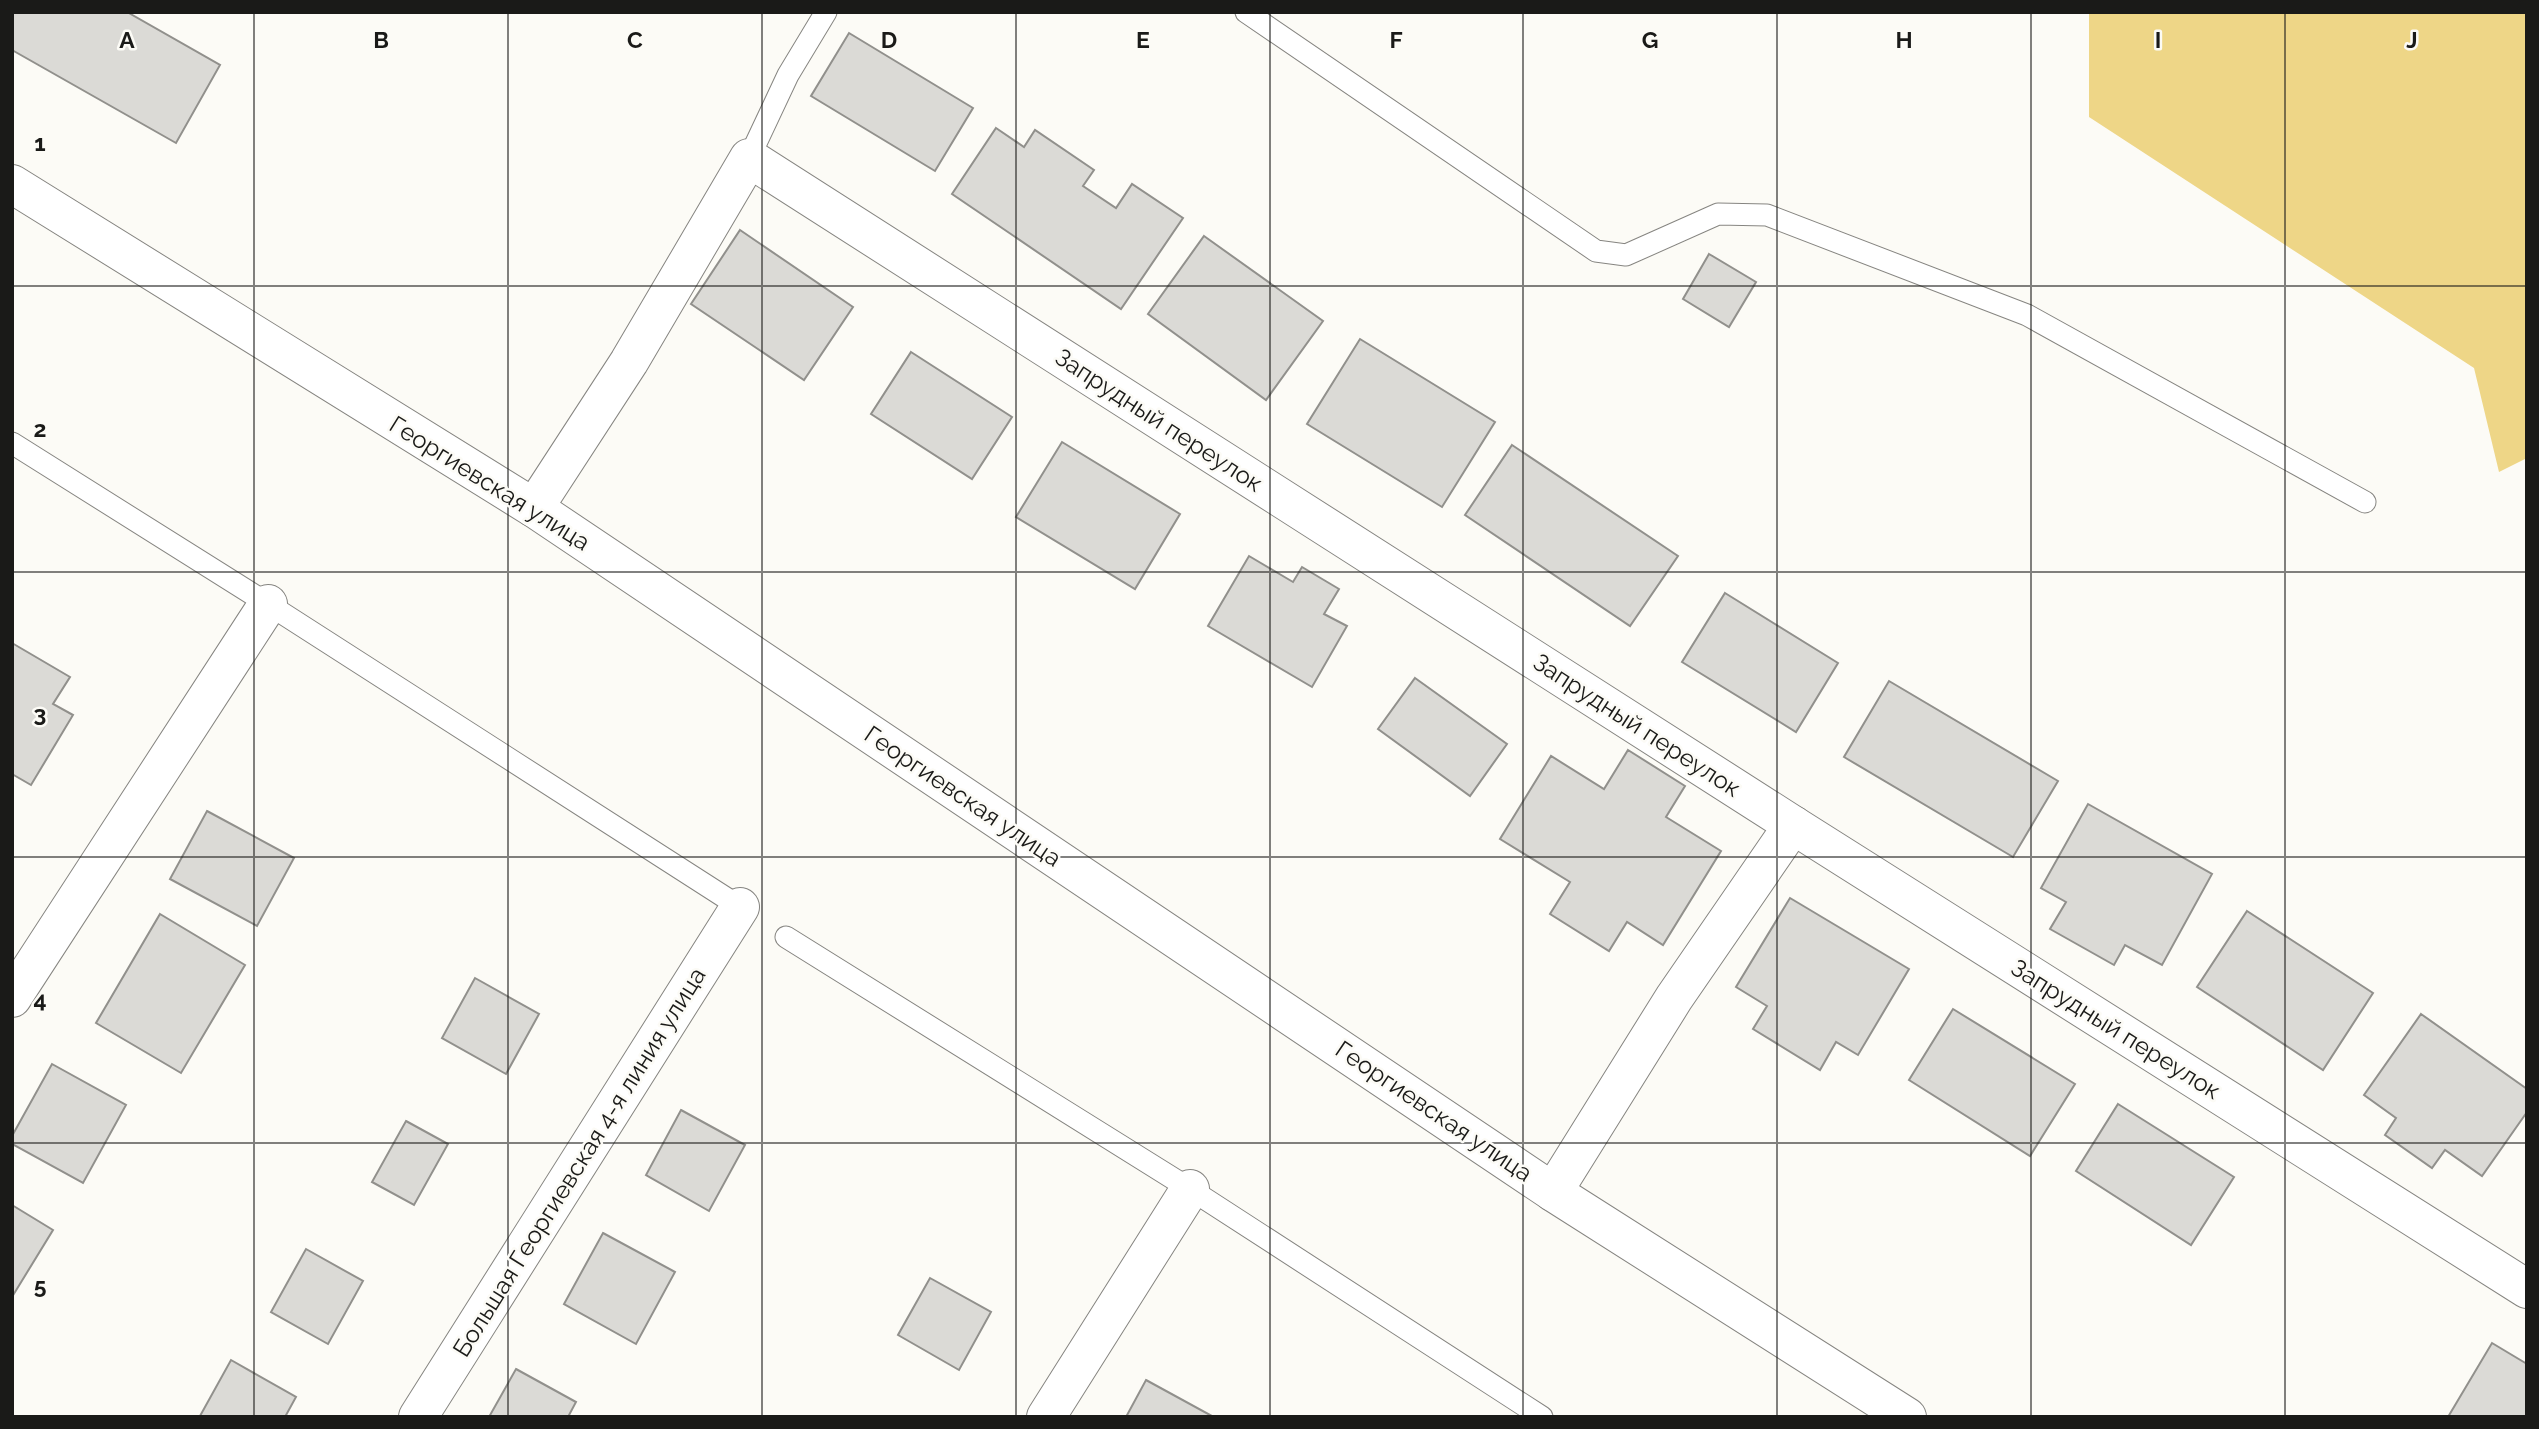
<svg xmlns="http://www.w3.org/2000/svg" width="2539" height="1429" font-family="Raleway,sans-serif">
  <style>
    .green { fill: #eed687 }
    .building { fill: #dbdad6; stroke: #91908c; stroke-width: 2 }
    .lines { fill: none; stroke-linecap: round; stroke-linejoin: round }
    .service-casing { stroke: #868581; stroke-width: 23 }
    .minor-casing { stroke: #868581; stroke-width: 40 }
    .service { stroke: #fff; stroke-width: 21 }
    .minor { stroke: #fff; stroke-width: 38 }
    .grid { fill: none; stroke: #1a1a18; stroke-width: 2; stroke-opacity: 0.55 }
    .labels { text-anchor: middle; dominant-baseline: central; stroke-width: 5; stroke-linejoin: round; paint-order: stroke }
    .street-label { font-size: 24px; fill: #1a1a18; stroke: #fcfbf6 }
    .grid-label { font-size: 23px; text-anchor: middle; font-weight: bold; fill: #1a1a18; stroke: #fcfbf6; stroke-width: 5; stroke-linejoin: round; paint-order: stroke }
  </style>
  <rect width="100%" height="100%" fill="#fcfbf6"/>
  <polygon class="green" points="2089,12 2527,12 2527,458 2499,472 2474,368 2089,117"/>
  <g class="building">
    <polygon points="12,12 127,12 220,65 176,143 12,50"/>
    <polygon points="849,33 973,108 935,171 811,96"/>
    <polygon points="996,128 1024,147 1035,130 1094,170 1083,186 1116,208 1132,184 1183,218 1121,309 952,194"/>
    <polygon points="740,230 853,307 804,380 691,304"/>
    <polygon points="1204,236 1323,321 1266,400 1148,314"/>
    <polygon points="1709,254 1756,282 1729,327 1683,299"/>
    <polygon points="1360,339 1495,422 1442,507 1307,424"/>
    <polygon points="911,352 1012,417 972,479 871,414"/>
    <polygon points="1062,442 1180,514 1135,589 1016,517"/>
    <polygon points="1512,445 1678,556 1630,626 1465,515"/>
    <polygon points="1249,556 1293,582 1302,567 1339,589 1324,614 1347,626 1312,687 1208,626"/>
    <polygon points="1725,593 1838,663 1796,732 1682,662"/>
    <polygon points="12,643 70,677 53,704 73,715 31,785 12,774"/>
    <polygon points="1415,678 1507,744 1470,796 1378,729"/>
    <polygon points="1889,681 2058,781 2013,857 1844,757"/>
    <polygon points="1628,750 1685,786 1666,817 1721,851 1663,945 1627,922 1609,951 1550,914 1570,882 1500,839 1551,756 1604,789"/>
    <polygon points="2088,804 2212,874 2162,965 2125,945 2114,965 2050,929 2066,902 2041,888"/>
    <polygon points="207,811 294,858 257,926 170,879"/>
    <polygon points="1790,898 1909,969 1858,1055 1836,1042 1820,1070 1753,1029 1767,1006 1736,987"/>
    <polygon points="2247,911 2373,993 2323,1070 2197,987"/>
    <polygon points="160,914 245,965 181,1073 96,1023"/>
    <polygon points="475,978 539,1014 506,1074 442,1038"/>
    <polygon points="1953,1009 2075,1084 2030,1156 1909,1080"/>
    <polygon points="2421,1014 2527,1089 2527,1112 2482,1176 2445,1150 2432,1168 2385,1135 2396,1118 2364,1095"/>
    <polygon points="52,1064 126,1105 83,1183 12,1144 12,1136"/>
    <polygon points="2118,1104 2234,1177 2191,1245 2076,1171"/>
    <polygon points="681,1110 745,1145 709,1211 646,1175"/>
    <polygon points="406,1121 448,1144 414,1205 372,1182"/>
    <polygon points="12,1205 53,1230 12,1297"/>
    <polygon points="603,1233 675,1272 636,1344 564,1304"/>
    <polygon points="306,1249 363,1281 328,1344 271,1312"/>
    <polygon points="930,1278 991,1312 959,1370 898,1335"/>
    <polygon points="2492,1343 2527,1364 2527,1417 2448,1417"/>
    <polygon points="231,1360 296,1397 285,1417 200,1416"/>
    <polygon points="516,1369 576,1402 568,1417 489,1417"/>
    <polygon points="1146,1380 1212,1416 1211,1417 1126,1417"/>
  </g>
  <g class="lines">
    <g class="service-casing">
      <g id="service">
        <polyline points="1246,12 1596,251 1626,255 1718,214 1767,215 2027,315 2365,502"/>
        <polyline points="749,158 788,75 826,12"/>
        <polyline points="12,443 268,604 740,907"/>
        <polyline points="786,937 1190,1189 1542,1417"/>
      </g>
    </g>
    <g class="minor-casing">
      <g id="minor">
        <polyline points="12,184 534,508 1553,1192 1907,1417"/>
        <polyline points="534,508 629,362 749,158 1793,825 2527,1289"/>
        <polyline points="12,998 268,604"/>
        <polyline points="1553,1192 1674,998 1793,825"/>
        <polyline points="418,1417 740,907"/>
        <polyline points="1046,1417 1190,1189"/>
      </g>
    </g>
    <use href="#service" class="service"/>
    <use href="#minor" class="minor"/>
  </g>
  <path class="grid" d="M254,12V1417M508,12V1417M762,12V1417M1016,12V1417M1270,12V1417M1523,12V1417M1777,12V1417M2031,12V1417M2285,12V1417M12,286H2527M12,572H2527M12,857H2527M12,1143H2527"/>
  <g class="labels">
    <g class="street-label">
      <text transform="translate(1159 420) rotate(33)">Запрудный переулок</text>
      <text transform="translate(490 483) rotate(32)">Георгиевская улица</text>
      <text transform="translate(1637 725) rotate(33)">Запрудный переулок</text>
      <text transform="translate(963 796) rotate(34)">Георгиевская улица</text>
      <text transform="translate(2116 1029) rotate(32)">Запрудный переулок</text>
      <text transform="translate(1434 1111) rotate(34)">Георгиевская улица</text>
      <text transform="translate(579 1162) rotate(-58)">Большая Георгиевская 4-я линия улица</text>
    </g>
  </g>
  <g class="grid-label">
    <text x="127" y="48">A</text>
    <text x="381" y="48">B</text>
    <text x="635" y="48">C</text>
    <text x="889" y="48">D</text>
    <text x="1143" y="48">E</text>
    <text x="1396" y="48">F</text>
    <text x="1650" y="48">G</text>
    <text x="1904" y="48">H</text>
    <text x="2158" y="48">I</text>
    <text x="2412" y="48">J</text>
    <text x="40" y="151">1</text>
    <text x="40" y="437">2</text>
    <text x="40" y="722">3</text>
    <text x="40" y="1008">4</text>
    <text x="40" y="1294">5</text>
  </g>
  <rect width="2539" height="1429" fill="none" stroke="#1a1a18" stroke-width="28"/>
</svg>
